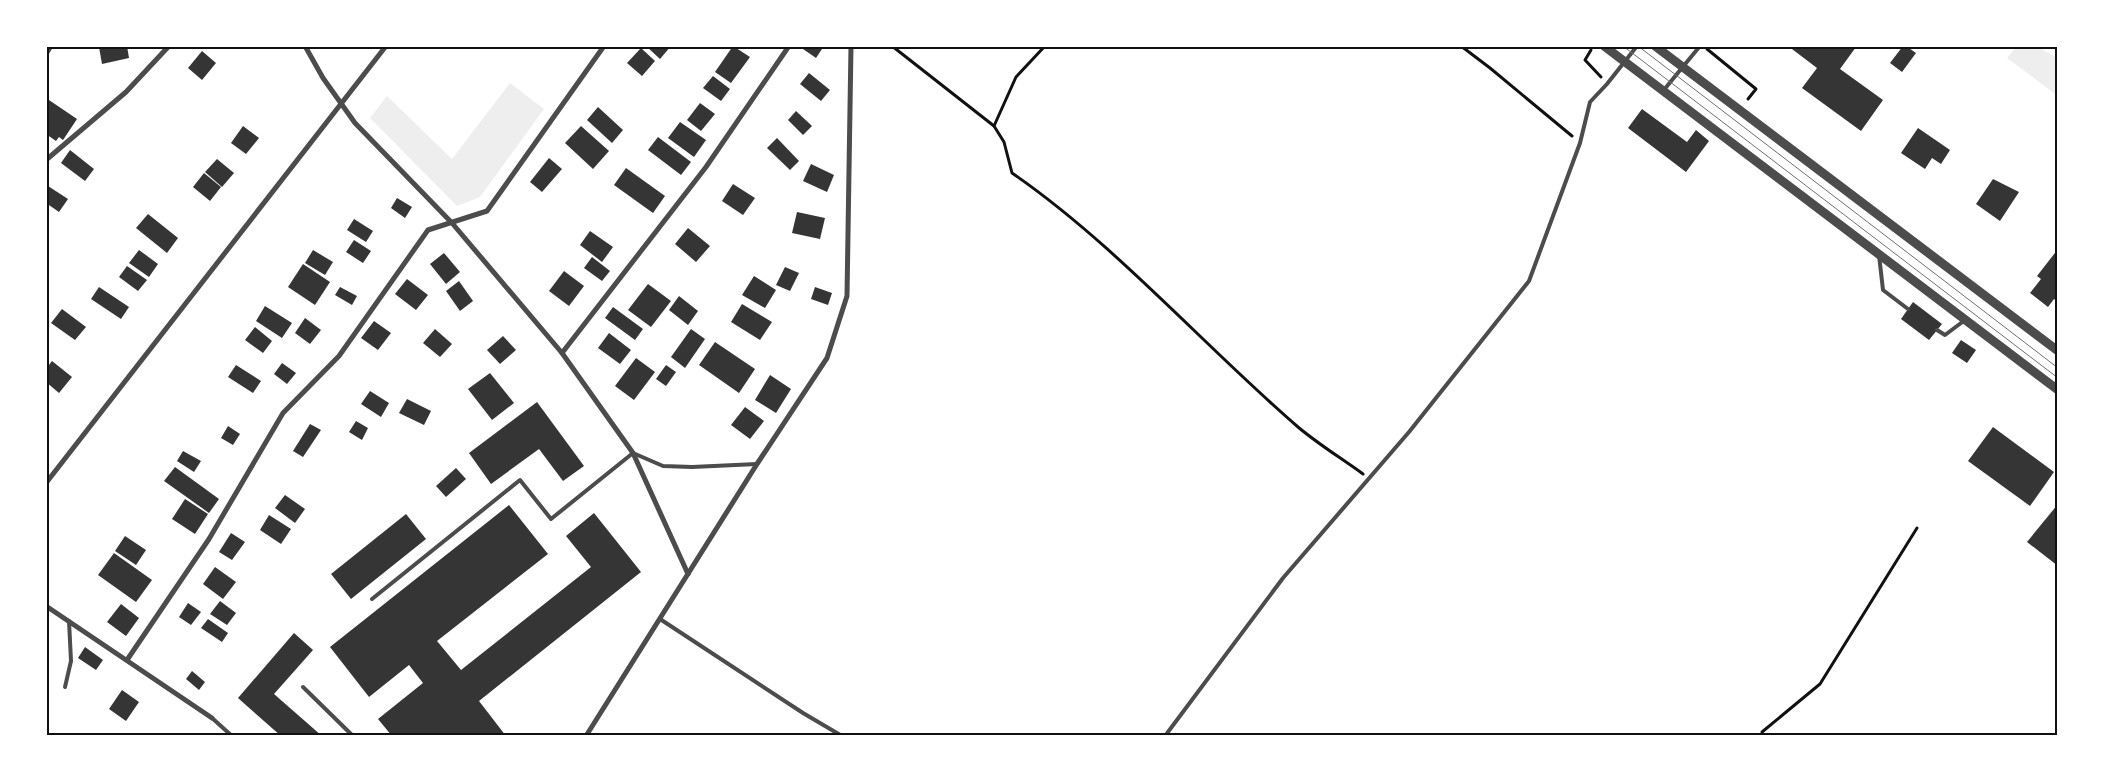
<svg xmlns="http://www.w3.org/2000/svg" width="2104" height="782" font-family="'Fira Sans',sans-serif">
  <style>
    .green { fill: #eee }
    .building { fill: #353535 }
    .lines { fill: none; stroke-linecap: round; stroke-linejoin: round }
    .path { stroke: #111; stroke-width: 3 }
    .service { stroke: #4c4c4c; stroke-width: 4 }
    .minor { stroke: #4c4c4c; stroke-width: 5 }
    .tertiary { stroke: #4c4c4c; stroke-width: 9 }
    .tram { stroke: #707070; stroke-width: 1 }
    .neatline { fill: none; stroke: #111; stroke-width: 2 }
  </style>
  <rect width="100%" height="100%" fill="#fff"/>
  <g class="green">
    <polygon points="2017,46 2035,46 2058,58 2058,96 2007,58"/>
    <polygon points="510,83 544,109 480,197 457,206 370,118 387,96 452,159"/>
  </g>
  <g class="building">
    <polygon points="127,46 129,58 102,64 99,47"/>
    <polygon points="646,46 671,46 660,59"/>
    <polygon points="733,46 750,57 731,83 715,72"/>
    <polygon points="805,46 824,46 816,58 803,49"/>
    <polygon points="1788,46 1856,47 1840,69 1883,100 1861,131 1802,88 1817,68"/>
    <polygon points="1903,46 1906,46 1916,53 1902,72 1890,63"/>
    <polygon points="641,48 655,61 642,76 627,63"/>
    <polygon points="202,51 216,63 202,80 188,68"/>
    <polygon points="809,73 830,90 821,101 800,84"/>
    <polygon points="713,76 730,89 721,101 703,88"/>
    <polygon points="46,98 77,119 63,140 59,137 56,141 46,134"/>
    <polygon points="700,103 715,114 701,131 687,120"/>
    <polygon points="598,107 623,130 612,143 587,120"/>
    <polygon points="1642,109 1687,142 1696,130 1709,141 1686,172 1628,128"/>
    <polygon points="796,111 812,126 803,135 788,120"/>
    <polygon points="680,122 706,140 694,157 668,138"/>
    <polygon points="243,126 259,138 246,154 231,143"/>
    <polygon points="581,126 609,151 593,169 565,143"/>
    <polygon points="1918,128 1950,150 1941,164 1932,158 1925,169 1901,153"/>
    <polygon points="658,137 691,162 681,175 648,150"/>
    <polygon points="777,138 799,161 790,170 767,148"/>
    <polygon points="70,150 94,169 85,181 61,163"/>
    <polygon points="549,158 562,169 542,192 530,182"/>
    <polygon points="217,159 234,173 222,187 205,172"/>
    <polygon points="811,164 834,175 827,192 803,181"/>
    <polygon points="626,168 665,196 653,213 614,185"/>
    <polygon points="204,173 221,187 210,201 193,187"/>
    <polygon points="1993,179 2019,192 2000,221 1976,204"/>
    <polygon points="733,184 755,198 743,215 722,201"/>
    <polygon points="48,186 68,199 59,212 46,203 46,189"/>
    <polygon points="397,198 412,207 405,218 391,208"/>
    <polygon points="797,212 825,218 820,239 792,233"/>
    <polygon points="148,214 178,238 167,253 136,228"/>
    <polygon points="354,219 373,231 366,242 347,230"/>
    <polygon points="688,228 710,246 696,262 675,244"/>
    <polygon points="590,231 613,247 602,262 580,245"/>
    <polygon points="354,240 371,251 363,263 346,252"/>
    <polygon points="2058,249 2058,302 2054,299 2048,307 2030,293 2041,279 2037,276"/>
    <polygon points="139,250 158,264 149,277 129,263"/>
    <polygon points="313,250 333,262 325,275 305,263"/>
    <polygon points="444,253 460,272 446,284 430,264"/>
    <polygon points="592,257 610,271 602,281 584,268"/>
    <polygon points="303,264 330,282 315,305 288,287"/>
    <polygon points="127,266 147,280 138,291 119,277"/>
    <polygon points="785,267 799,273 790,291 776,285"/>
    <polygon points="564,271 584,286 569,306 549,291"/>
    <polygon points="754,276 776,290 765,308 742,295"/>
    <polygon points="407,279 428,295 416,310 395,294"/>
    <polygon points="459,281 473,301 460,311 446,291"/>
    <polygon points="648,284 671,301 651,327 628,310"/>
    <polygon points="99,287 129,307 121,319 91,299"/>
    <polygon points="340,287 357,296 352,305 335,295"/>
    <polygon points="815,287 832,293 828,305 811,299"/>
    <polygon points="679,296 698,311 688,325 669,310"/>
    <polygon points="1913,302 1942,324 1929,340 1901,319"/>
    <polygon points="742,304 772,322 760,340 731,322"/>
    <polygon points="265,306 292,323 282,338 256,321"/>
    <polygon points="613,307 643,329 635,340 605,318"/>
    <polygon points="62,309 86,327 75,340 51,323"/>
    <polygon points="305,318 321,330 310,344 295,333"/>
    <polygon points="374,321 391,333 378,350 361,338"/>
    <polygon points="255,327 272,341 263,353 245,340"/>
    <polygon points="435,329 452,344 440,357 423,343"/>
    <polygon points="691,329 705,339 685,368 671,357"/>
    <polygon points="609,333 631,350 620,364 598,348"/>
    <polygon points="503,336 516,350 500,364 487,350"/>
    <polygon points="1961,340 1976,350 1967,363 1952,353"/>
    <polygon points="715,342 755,369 739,393 699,365"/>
    <polygon points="636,358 655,372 634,400 615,386"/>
    <polygon points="52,361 72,377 59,393 46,382 46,369"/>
    <polygon points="282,363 296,373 287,384 274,374"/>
    <polygon points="236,365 261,381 253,393 228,377"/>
    <polygon points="666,365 676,372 666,386 656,379"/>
    <polygon points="490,373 514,403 492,420 468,389"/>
    <polygon points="770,375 791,389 776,413 755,400"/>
    <polygon points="370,391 389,403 381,417 361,404"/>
    <polygon points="407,399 431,411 424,425 399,413"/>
    <polygon points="537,402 584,466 563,481 539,449 491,484 469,453"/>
    <polygon points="745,407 764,421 750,439 731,425"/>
    <polygon points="356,421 368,428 362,440 349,432"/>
    <polygon points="310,424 321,430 303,457 293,451"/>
    <polygon points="228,426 240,434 233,445 221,438"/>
    <polygon points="1993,427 2054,472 2030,506 1968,461"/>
    <polygon points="183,451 201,461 194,472 177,461"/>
    <polygon points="175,467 219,499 209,513 164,481"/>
    <polygon points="456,468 466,479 446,497 436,486"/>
    <polygon points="285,495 305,509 295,523 275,508"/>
    <polygon points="185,499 208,514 195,534 172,519"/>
    <polygon points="2058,504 2058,566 2027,542"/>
    <polygon points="509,505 548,554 437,641 461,670 591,567 566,536 594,513 641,572 479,701 506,736 392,736 378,719 423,683 409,665 369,697 330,647"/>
    <polygon points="406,514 426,539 351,599 331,574"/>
    <polygon points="269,515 291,529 281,544 260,530"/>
    <polygon points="231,533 245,542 232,560 219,552"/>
    <polygon points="125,536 146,550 136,565 115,551"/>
    <polygon points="114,553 152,580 136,602 98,575"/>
    <polygon points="215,567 236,582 223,599 203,584"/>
    <polygon points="220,601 236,613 227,625 210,614"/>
    <polygon points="188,603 201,612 191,625 179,617"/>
    <polygon points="121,604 139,618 126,636 107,622"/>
    <polygon points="208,619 228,633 222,642 201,628"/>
    <polygon points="294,633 313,650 274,694 322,736 281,736 238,698"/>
    <polygon points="85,647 103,660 96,670 78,658"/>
    <polygon points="192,671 205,682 199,690 186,679"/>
    <polygon points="122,690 139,702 126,721 109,709"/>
  </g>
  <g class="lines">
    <g class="path">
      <path d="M892,46L994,126L1004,142L1012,173C1115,244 1203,345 1298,427C1318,444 1341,458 1363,474"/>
      <polyline points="1461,46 1490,68 1572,136"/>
      <polyline points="1707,49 1756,89 1748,99"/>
      <polyline points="1591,50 1585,60 1601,77"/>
      <polyline points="994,126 1016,77 1045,46"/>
      <polyline points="1763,736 1762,732 1820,684 1917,528"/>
    </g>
    <g class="service">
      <polyline points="1663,91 1700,46"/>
      <polyline points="1879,255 1883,290 1908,309"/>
      <polyline points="1937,330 1945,335 1965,320"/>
      <polyline points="372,599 520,480 551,519 633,453 663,466 692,467 757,464"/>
      <polyline points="660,619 803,713 842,736"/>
      <polyline points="65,687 71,661 69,621"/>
      <polyline points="303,687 353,736"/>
      <polyline points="212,718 232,736"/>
      <polyline points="1165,736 1283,578 1409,432 1529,281 1580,143 1590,102 1607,84 1637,46"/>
    </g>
    <g class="minor">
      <polyline points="305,46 323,78 355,123 452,223 562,353 633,453 688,574"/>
      <polyline points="46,54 51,46"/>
      <polyline points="46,160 126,92 169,46"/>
      <polyline points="562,353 706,167 789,46"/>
      <polyline points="46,483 386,46"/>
      <polyline points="46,606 212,718"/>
      <polyline points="127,660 209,539 283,413 339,356 428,230 487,211 604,46"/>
      <polyline points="586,736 757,464 827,358 847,296 851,46"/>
    </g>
    <g class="tertiary">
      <polyline points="1604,46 2058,390"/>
      <polyline points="1655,46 2058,351"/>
    </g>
    <g class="tram">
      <polyline points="1623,46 2058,378"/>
      <polyline points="1638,46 2058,368"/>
    </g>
  </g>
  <rect width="2104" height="782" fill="none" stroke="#ffffff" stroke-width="95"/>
  <rect x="48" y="48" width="2008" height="686" class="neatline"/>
</svg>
